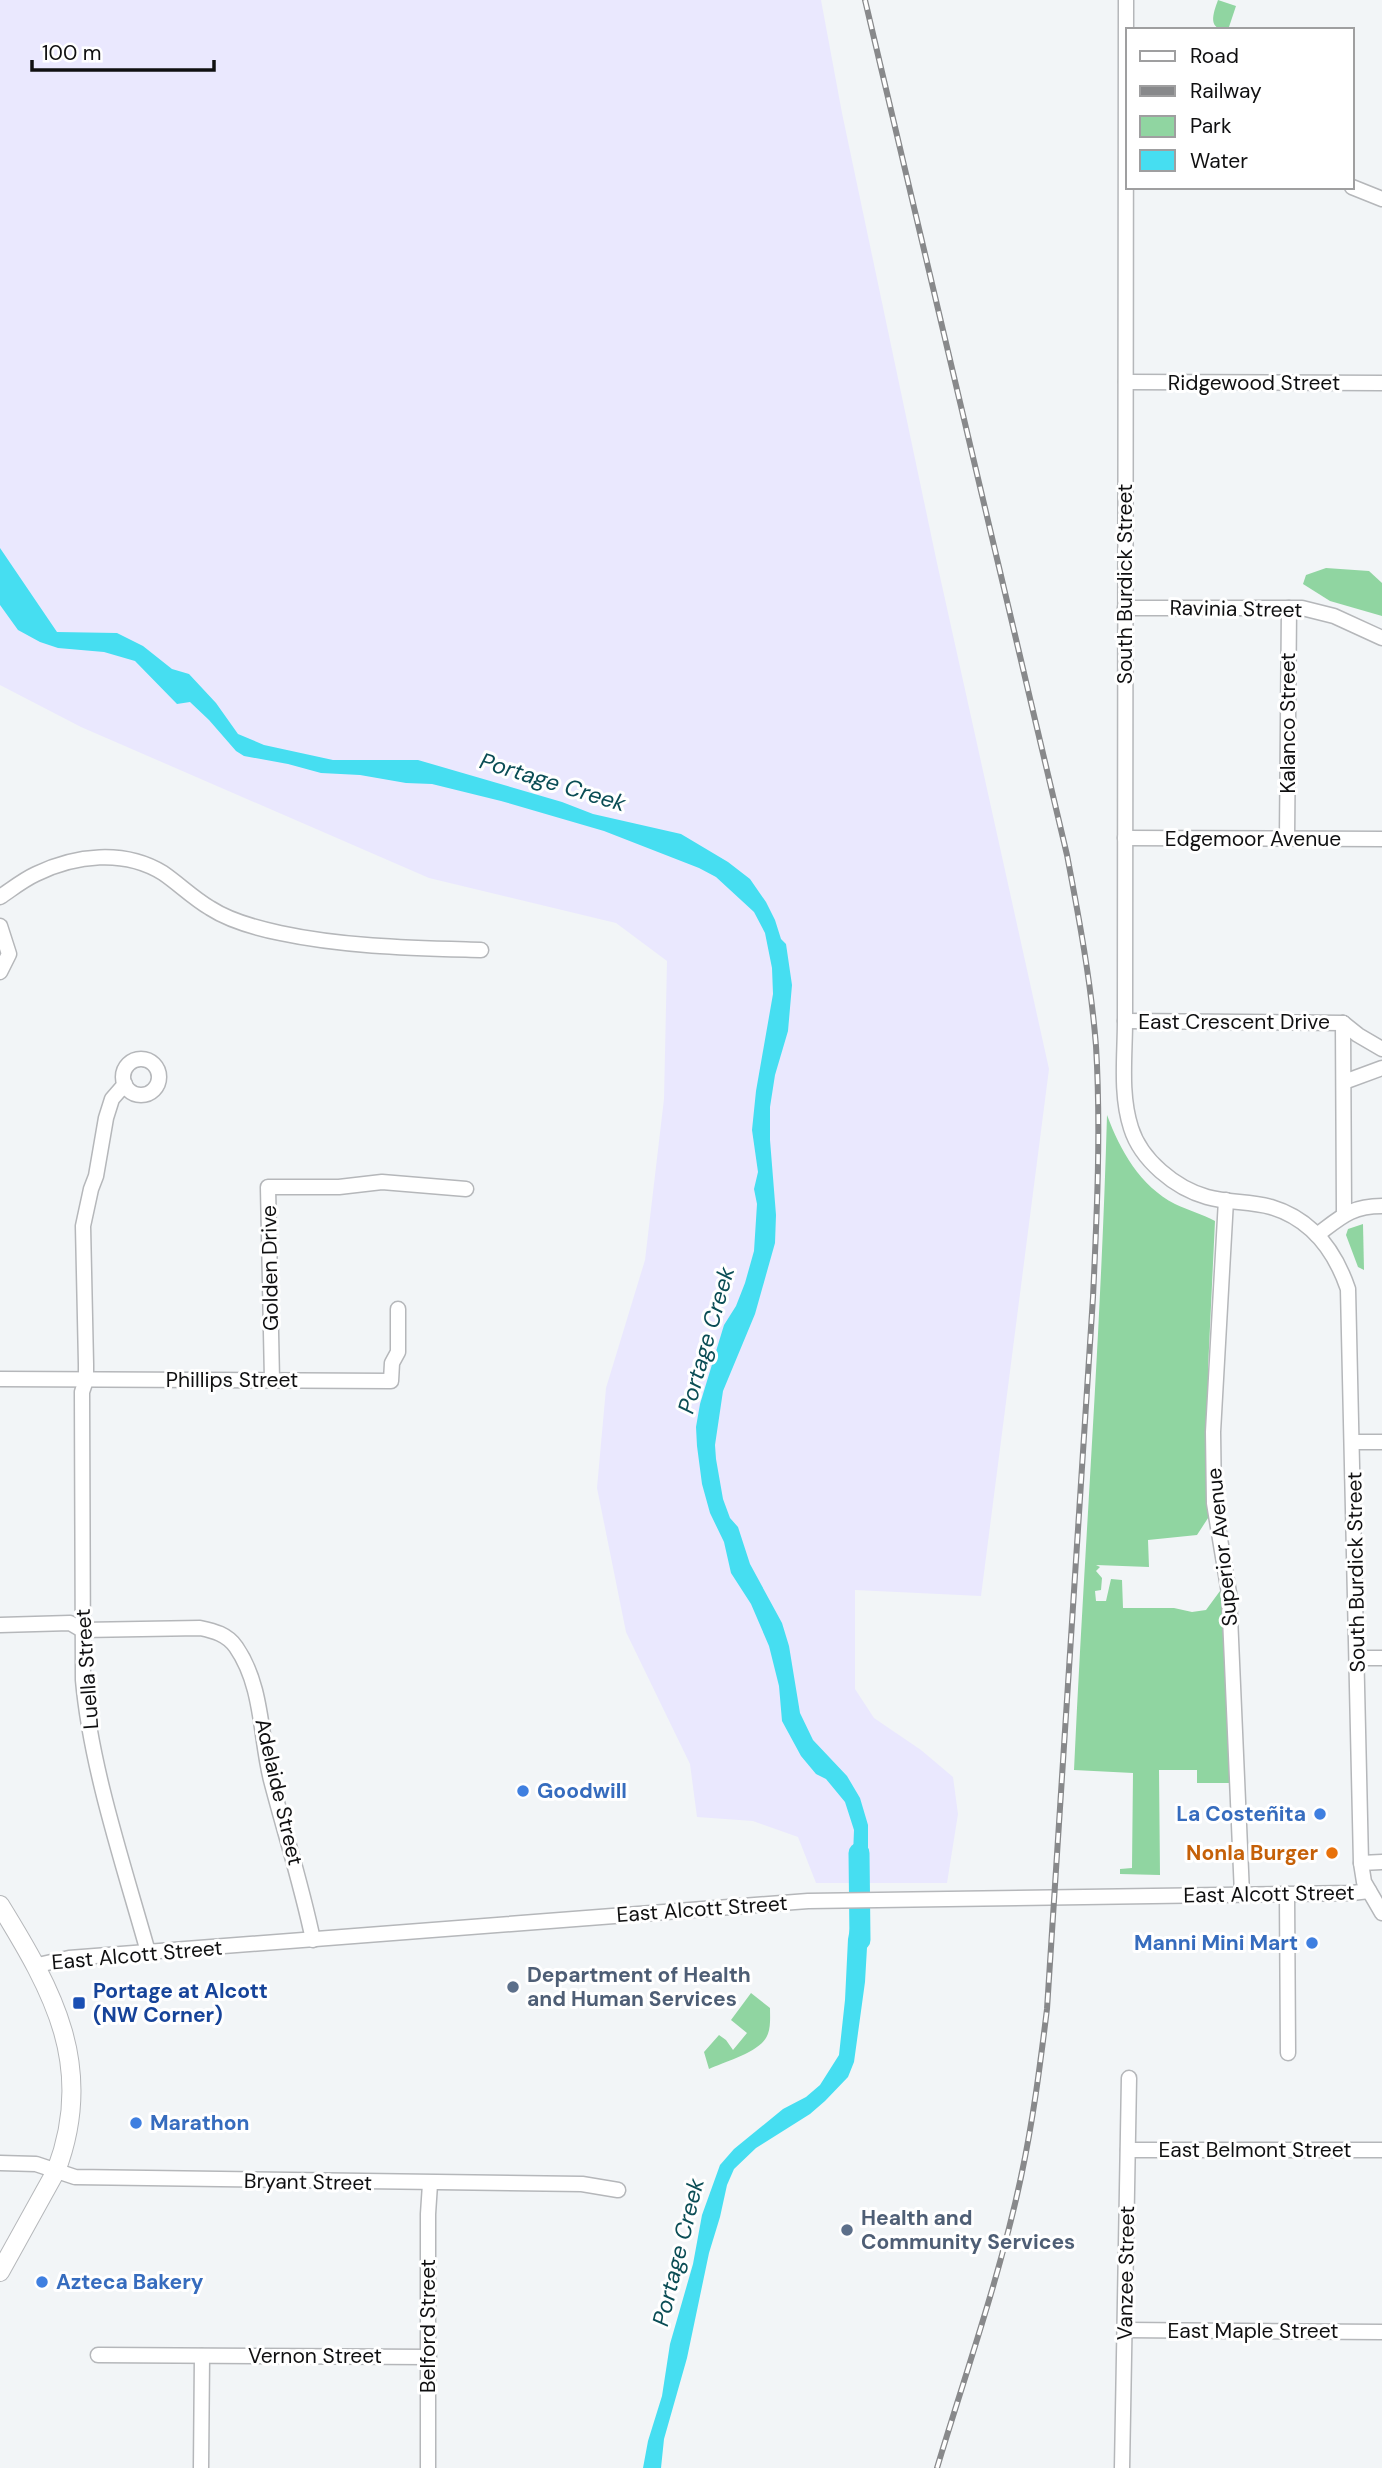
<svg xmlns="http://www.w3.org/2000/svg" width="1382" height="2468" font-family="'DM Sans',sans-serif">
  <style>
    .industrial { fill: #eae8fe }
    .green { fill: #90d5a1 }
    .water { fill: #46def1 }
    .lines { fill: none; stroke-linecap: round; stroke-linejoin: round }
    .river { stroke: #46def1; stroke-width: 21 }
    .minor-casing { stroke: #b5b7ba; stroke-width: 17 }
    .major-casing { stroke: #b5b7ba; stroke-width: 20 }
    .minor { stroke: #fff; stroke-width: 14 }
    .major { stroke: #fff; stroke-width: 18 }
    .rail-casing { stroke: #88898b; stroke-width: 6 }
    .rail { stroke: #fff; stroke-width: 3.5; stroke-dasharray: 10; stroke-linecap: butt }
    .shop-dot { fill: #3f7fe0; stroke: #fff; stroke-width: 2.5 }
    .food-dot { fill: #e8710a; stroke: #fff; stroke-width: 2.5 }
    .service-dot { fill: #5c6f8a; stroke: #fff; stroke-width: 2.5 }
    .transit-dot { fill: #1a4fb4; stroke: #fff; stroke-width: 2.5 }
    .labels { text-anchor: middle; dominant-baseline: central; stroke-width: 6; stroke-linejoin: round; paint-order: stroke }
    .street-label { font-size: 21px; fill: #101011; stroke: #fff }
    .shop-label { font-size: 21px; font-weight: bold; fill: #366cbe; stroke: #fff; text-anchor: start }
    .food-label { font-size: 21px; font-weight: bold; fill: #c56008; stroke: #fff; text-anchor: end }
    .service-label { font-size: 21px; font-weight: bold; fill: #4e5e75; stroke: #fff; text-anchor: start }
    .transit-label { font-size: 21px; font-weight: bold; fill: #164399; stroke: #fff; text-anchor: start }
    .water-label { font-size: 23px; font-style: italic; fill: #0a4d55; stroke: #fff }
  </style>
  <rect width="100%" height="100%" fill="#f2f5f7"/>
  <polygon class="industrial" points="0,0 821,0 842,113 937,563 1049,1069 981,1596 855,1590 855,1689 874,1718 921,1750 953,1777 958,1814 947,1883 816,1883 798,1837 753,1821 697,1817 690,1764 626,1632 597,1488 606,1388 645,1260 664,1099 667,961 616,923 429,878 81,727 0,685"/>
  <g class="green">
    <path d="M1218,0L1236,6L1228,30C1207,30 1213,14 1218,0Z"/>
    <polygon points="1326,568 1369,571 1382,583 1382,616 1330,601 1303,584 1306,575"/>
    <path d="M1107,1115C1120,1150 1140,1186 1175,1204C1188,1210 1202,1214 1215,1221L1208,1369L1210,1515L1197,1535L1148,1540L1149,1567L1096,1565L1100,1567L1096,1571L1102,1578L1101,1590L1095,1591L1096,1601H1106L1111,1579L1122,1580L1123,1608H1174L1192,1612L1206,1610L1220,1591H1225L1233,1783H1197V1770H1159L1160,1875L1120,1874V1869L1132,1868L1133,1773L1074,1770C1084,1552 1101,1334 1107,1115Z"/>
    <polygon points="1363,1224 1364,1270 1358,1267 1346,1235 1348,1229"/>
    <path d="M751,1993L770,2008C770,2017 771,2028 767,2036C760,2052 724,2062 709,2069L704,2052L719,2035L726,2040L733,2050L747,2033L731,2020Z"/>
  </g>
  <g class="water">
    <polygon points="0,548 57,632 117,633 143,646 172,669 189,674 216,703 238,734 264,745 333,760 418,760 562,802 593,814 681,834 728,862 750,879 766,902 775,920 781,939 786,944 792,985 788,1031 775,1075 770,1107 770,1140 776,1215 775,1243 755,1314 723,1391 715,1445 716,1459 723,1499 730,1518 738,1527 750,1564 782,1623 789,1646 800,1713 813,1740 847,1776 860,1798 868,1825 868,1881 852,1881 854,1830 845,1802 826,1779 816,1774 801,1756 782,1721 779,1686 769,1646 751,1604 731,1573 724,1542 710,1513 702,1484 697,1446 696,1427 700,1404 724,1325 736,1306 745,1283 754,1251 757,1204 754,1189 758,1172 752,1130 756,1091 773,994 772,968 765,933 754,912 716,877 699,868 604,831 501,801 432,784 406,783 360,775 321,773 288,764 244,756 236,751 209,720 190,702 177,704 135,661 104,652 58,648 40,642 18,630 0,605"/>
    <polygon points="853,1913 869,1913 865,1982 854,2062 848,2077 825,2101 810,2114 756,2148 734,2169 727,2185 720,2217 709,2253 687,2358 664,2439 661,2468 643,2468 648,2441 662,2396 670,2344 693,2264 702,2215 720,2165 734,2149 783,2109 806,2097 820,2085 839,2055 845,2000 848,1939"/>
  </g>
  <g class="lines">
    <polyline class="river" points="859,1853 860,1940"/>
    <g class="minor-casing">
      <g id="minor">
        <path d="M1126,0L1125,1021C1125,1056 1120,1094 1131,1128C1141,1160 1175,1188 1207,1197C1228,1203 1250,1201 1271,1207C1311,1219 1335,1251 1348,1289L1361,1863L1364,1882L1382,1913"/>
        <polyline points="1352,187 1382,199"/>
        <polyline points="1126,382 1382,383"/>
        <polyline points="1125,608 1302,608 1334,616 1382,638"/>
        <polyline points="1125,838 1382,839"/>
        <polyline points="1287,839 1289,608"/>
        <path d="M0,897C12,889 23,880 36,874C75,855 124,849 163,873C179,884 193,898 210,908C230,921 256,928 280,933C345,947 414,948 481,950"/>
        <polyline points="0,926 9,954 0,972"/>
        <polyline points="1125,1021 1343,1023"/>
        <polyline points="1343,1023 1344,1213"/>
        <polyline points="1343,1023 1358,1035 1382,1049"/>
        <circle cx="141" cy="1077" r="18"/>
        <polyline points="1344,1082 1382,1068"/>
        <path d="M125,1084L112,1099L106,1118L96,1176L91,1189L83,1226L86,1364V1380L82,1392L83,1680C91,1769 124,1866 148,1952"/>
        <polyline points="1226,1200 1213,1432 1214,1503 1229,1593 1242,1894"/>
        <path d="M1317,1235C1341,1217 1351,1206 1382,1206"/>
        <polyline points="0,1379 391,1381 392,1363 398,1352 398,1309"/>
        <polyline points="272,1380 268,1187 339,1187 382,1182 466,1189"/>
        <polyline points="1353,1442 1382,1442"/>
        <path d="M0,1625L70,1623L82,1630L200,1628C214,1631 227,1634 236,1647C263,1686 260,1736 271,1780C285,1834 302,1886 313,1940"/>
        <polyline points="1358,1658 1382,1658"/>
        <polyline points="1361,1863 1382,1862"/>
        <polyline points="1287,1894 1288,2053"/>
        <polyline points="38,1965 69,1958 808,1901 1352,1893 1369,1891"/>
        <polyline points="1128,2150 1382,2150"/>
        <polyline points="0,2163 36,2164 75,2177 582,2184 618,2190"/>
        <polyline points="1125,2330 1382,2332"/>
        <polyline points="98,2355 429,2357"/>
        <polyline points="201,2468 202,2356"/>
        <polyline points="428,2468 428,2214 430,2184"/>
        <polyline points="1122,2468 1129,2078"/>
      </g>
    </g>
    <g class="major-casing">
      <path id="major" d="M0,1905C53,1991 96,2067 56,2171L0,2272"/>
    </g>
    <use href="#minor" class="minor"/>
    <use href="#major" class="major"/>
    <g class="rail-casing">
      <path id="rail" d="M865,0L1067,855C1079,918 1091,982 1096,1046C1101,1129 1097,1213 1093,1297L1047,2009C1040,2066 1033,2121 1021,2177C1000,2276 966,2372 937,2468"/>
    </g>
    <use href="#rail" class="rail"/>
  </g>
  <g class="shop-dot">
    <circle cx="523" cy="1791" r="7"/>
    <circle cx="1320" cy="1814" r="7"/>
    <circle cx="1312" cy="1943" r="7"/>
    <circle cx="136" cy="2123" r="7"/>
    <circle cx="42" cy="2282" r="7"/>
  </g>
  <circle class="food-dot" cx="1332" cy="1853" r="7"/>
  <g class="service-dot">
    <circle cx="513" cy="1987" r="7"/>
    <circle cx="847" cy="2230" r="7"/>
  </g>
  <rect class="transit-dot" x="72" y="1996" width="14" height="14" rx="3.5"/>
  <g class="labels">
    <g class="street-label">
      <text x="1254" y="383">Ridgewood Street</text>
      <text transform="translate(1125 584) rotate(-90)">South Burdick Street</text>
      <text transform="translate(1236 609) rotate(1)">Ravinia Street</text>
      <text transform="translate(1288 723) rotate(-90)">Kalanco Street</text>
      <text x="1253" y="839">Edgemoor Avenue</text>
      <text x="1234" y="1022">East Crescent Drive</text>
      <text transform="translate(270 1268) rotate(-91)">Golden Drive</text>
      <text x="232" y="1380">Phillips Street</text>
      <text transform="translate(1222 1547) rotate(-96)">Superior Avenue</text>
      <text transform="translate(1356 1572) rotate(-91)">South Burdick Street</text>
      <text transform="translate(87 1669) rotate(-94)">Luella Street</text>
      <text transform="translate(279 1792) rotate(77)">Adelaide Street</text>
      <text transform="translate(1269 1894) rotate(-1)">East Alcott Street</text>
      <text transform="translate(702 1909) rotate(-4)">East Alcott Street</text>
      <text transform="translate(137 1955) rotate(-5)">East Alcott Street</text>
      <text x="1255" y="2150">East Belmont Street</text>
      <text transform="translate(308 2182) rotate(1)">Bryant Street</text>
      <text transform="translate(1126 2273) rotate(-89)">Vanzee Street</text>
      <text transform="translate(428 2326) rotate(-90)">Belford Street</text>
      <text x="1253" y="2331">East Maple Street</text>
      <text x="315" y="2356">Vernon Street</text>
    </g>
    <g class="shop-label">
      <text x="537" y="1791">Goodwill</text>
      <text x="1306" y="1814" text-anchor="end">La Costeñita</text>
      <text x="1298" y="1943" text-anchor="end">Manni Mini Mart</text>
      <text x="150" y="2123">Marathon</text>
      <text x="56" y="2282">Azteca Bakery</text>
    </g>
    <g class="food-label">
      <text x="1318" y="1853">Nonla Burger</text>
    </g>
    <g class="service-label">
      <text x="527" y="1975">Department of Health<tspan x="527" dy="24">and Human Services</tspan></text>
      <text x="861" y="2218">Health and<tspan x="861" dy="24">Community Services</tspan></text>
    </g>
    <g class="transit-label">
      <text x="93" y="1991">Portage at Alcott<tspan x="93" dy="24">(NW Corner)</tspan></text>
    </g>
    <g class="water-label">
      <text transform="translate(553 782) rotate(17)">Portage Creek</text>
      <text transform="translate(706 1340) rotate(-74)">Portage Creek</text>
      <text transform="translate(678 2252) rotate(-76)">Portage Creek</text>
    </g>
  </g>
  <rect x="1126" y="28" width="228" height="161" fill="#ffffff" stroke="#9f9fa0" stroke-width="2"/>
  <rect x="1140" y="51" width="35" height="10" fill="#ffffff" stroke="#9f9fa0" stroke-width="2"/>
  <text x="1190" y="63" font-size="21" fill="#101011">Road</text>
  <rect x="1140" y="86" width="35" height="10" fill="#88898b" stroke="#9f9fa0" stroke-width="2"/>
  <text x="1190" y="98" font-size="21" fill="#101011">Railway</text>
  <rect x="1140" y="116" width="35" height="21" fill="#90d5a1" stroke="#9f9fa0" stroke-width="2"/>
  <text x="1190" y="133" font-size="21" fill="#101011">Park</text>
  <rect x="1140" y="150" width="35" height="21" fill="#46def1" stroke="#9f9fa0" stroke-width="2"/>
  <text x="1190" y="168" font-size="21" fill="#101011">Water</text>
  <path d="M32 60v10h182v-10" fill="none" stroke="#101011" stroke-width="3.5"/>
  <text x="42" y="60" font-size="21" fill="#101011" stroke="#ffffff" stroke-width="5" paint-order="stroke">100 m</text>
</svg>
